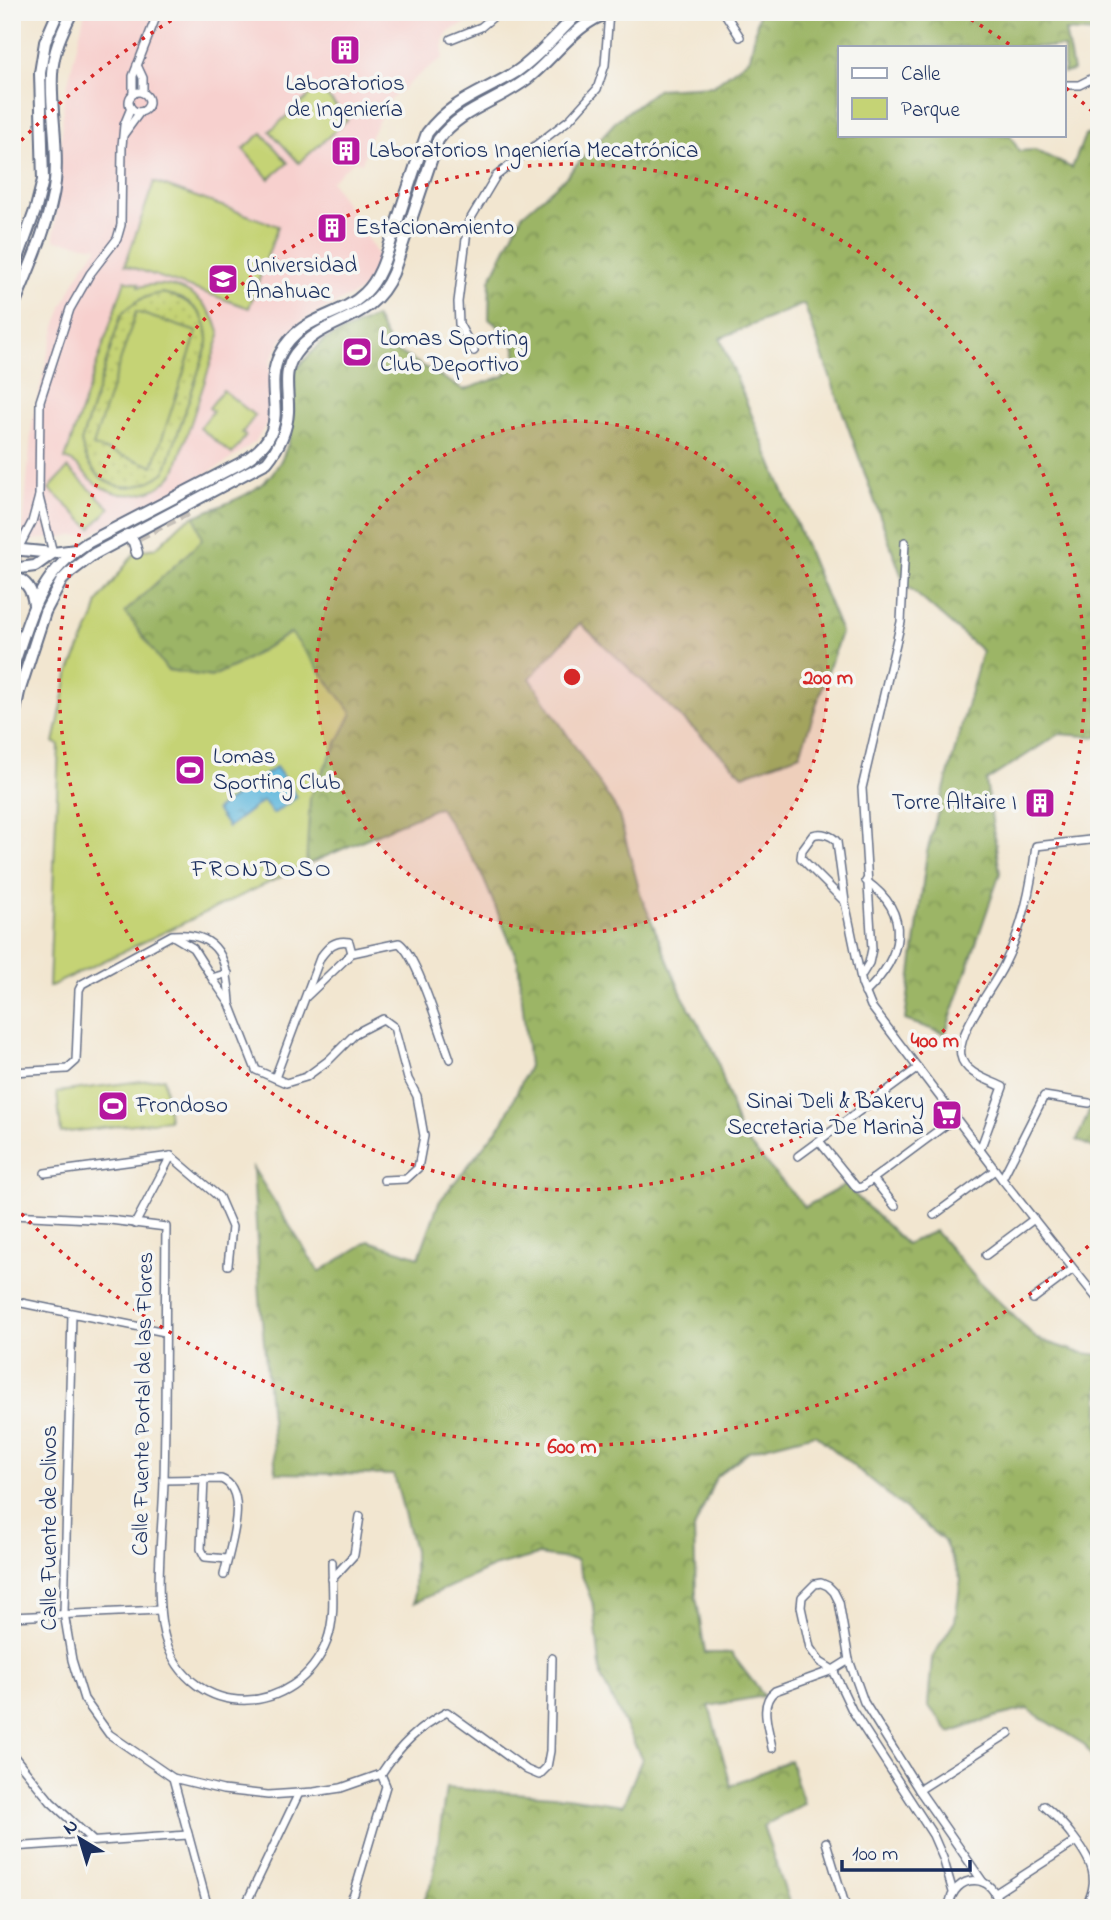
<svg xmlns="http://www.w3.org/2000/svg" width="1111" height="1920" font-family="'Indie Flower',sans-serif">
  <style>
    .built { fill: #f7d0ce }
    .grass { fill: url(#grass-dots); stroke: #70816a; stroke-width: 2 }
    .forest { fill: url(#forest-crowns); stroke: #5c7262; stroke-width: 2 }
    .park { fill: #c5d375; stroke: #70816a; stroke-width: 2; fill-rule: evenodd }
    .water { fill: url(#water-ripples); stroke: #3e749e; stroke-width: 2 }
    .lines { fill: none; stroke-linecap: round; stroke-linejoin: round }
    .secondary-tunnel { stroke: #c7c1b9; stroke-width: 10; stroke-dasharray: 10 5; stroke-linecap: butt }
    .minor-casing { stroke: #666f86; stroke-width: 10 }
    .tertiary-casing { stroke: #666f86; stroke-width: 13 }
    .secondary-casing { stroke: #666f86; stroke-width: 14 }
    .minor { stroke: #fff; stroke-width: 7 }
    .tertiary { stroke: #fff; stroke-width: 10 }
    .secondary { stroke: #fff; stroke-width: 10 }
    .ring { fill: none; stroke: #d62828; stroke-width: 3.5; stroke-dasharray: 3.5 7 }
    .labels { text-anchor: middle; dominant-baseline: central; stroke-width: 7; stroke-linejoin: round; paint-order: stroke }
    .poi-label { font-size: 23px; fill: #1b2f5e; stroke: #f6f6f2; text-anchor: start }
    .street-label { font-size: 23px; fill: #1b2f5e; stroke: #f6f6f2 }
    .neighbourhood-label { font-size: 24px; letter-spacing: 2px; fill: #1b2f5e; stroke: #f6f6f2 }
    .centre { fill: #d62828; stroke: #f6f6f2; stroke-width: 3.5 }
    .ring-label { font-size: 21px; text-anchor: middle; font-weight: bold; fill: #d62828; stroke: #f6f6f2; stroke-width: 7; stroke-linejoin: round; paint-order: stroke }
  </style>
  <defs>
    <pattern id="grass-dots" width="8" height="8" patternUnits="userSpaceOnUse" patternTransform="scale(1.75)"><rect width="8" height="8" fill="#c5d375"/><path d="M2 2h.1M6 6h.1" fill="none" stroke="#a9b568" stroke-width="1.8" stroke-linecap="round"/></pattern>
    <pattern id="forest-crowns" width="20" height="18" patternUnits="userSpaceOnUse" patternTransform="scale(1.75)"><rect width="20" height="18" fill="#9cb566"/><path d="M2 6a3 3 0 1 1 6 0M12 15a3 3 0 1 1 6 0" fill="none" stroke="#7e9457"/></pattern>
    <pattern id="water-ripples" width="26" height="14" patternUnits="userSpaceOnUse" patternTransform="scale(1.75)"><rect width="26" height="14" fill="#60b8dd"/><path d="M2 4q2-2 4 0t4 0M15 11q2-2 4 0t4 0" fill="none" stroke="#4e96b6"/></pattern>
  </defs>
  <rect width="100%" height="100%" fill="#f6f6f2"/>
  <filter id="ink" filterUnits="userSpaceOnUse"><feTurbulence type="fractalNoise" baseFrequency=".0143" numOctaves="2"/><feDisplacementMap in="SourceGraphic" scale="14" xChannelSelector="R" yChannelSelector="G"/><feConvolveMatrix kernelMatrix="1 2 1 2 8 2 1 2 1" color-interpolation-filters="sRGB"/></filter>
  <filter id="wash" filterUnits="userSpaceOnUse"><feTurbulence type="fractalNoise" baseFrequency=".00686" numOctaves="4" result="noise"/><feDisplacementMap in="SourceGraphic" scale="28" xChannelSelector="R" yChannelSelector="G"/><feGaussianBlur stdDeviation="1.57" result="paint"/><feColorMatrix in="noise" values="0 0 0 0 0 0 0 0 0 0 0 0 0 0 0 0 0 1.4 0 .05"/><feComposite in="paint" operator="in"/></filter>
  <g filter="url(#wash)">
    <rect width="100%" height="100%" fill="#f2e6d0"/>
    <polygon class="built" points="85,12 490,12 476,21 457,27 449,32 443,40 443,58 424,71 387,103 369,140 362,163 354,161 331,181 379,257 377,265 367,283 359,292 303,320 281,341 270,363 270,409 267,423 255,442 222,465 92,534 12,542 12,537 23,528 32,424 49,349 62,307 82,268 98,247 54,240 64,99"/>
    <path class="grass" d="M162,293C190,298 209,314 208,343L165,472C129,500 91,487 81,442L121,315C134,301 144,296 162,293Z"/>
    <g class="forest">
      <path d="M759,12H1099V33L1065,31L1073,71L1064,73V47H840V135H1010L1019,151L1035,150L1072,168L1085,135L1099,134V737L1059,734L986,781L1000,873L945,1034L905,1020L927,852L982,651L904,583L804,304L720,338L841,632L800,754L743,775L580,623L530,678L618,812L641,896L682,995L715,1053L740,1134L805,1207L845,1185L906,1244L935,1231L979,1282L1037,1339L1077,1352L1099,1355V1769L1085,1745L1027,1709L994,1717L950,1733L928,1705L932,1658L955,1621L961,1579L944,1541L815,1434L749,1451L716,1477L694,1529L696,1595L705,1653H731L764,1696L709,1706L731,1786L790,1760L804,1804L763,1826L791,1908H421L433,1879L446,1788L566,1797L623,1805L642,1759L601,1677L594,1607L576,1560L538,1555L493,1567L414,1603V1550L394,1475L276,1473L260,1299L253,1168L319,1272L369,1241L419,1257L439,1202L503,1122L529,1066L518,961L479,868L439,807L306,865L310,796L352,713L290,633L237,665L211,677L167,670L124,612L201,540L195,516C214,508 237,501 255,489C297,460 293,415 295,370L324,340L375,317L392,348L464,390L504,376L517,359C515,337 505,332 489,319L490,280L522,215L565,178L617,120L658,89L713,86L750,58Z"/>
      <polygon points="1099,1087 1099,1151 1077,1140"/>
    </g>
    <g class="park">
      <polygon points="319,87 348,119 299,163 270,131"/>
      <polygon points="262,133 288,163 269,179 243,149"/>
      <polygon points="154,182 278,226 249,308 125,265"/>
      <path d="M125,280L139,284L138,287C176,277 211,298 220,335L175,471C157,497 122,502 95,483C82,473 82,465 65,459ZM162,293C190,298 209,314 208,343L165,472C129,500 91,487 81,442L121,315C134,301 144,296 162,293Z"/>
      <polygon points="136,312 197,332 153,466 93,446"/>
      <polygon points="223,390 255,416 242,433 246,436 232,454 200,428 213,411 209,408"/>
      <polygon points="68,468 110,508 91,528 49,489"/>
      <polygon points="195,516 202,540 125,612 167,670 211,677 237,665 291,633 352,713 310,796 306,865 49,987 59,745 54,743 68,675 94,617 98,602 136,551 156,548 183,522"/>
      <polygon points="164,1078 169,1120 61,1133 57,1092"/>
    </g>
    <polygon class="water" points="276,767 297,797 273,814 263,801 228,827 216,810"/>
  </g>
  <g filter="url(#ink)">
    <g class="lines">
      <g class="secondary-tunnel">
        <polyline points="125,543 191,510"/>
        <polyline points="12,559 56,561 93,554"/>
      </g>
      <g class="minor-casing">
        <g id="minor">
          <polyline points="724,12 740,37"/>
          <polyline points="451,39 481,27 499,12"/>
          <polyline points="137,65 143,78 143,93"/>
          <polyline points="1064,85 1079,85 1099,75"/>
          <circle cx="139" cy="102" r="10"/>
          <polyline points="133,94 133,76 158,12"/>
          <polyline points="124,134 140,112"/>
          <polyline points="474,351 459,324 458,302 468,223 496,176 570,119 597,89 605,65 609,12"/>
          <polyline points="39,497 53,553"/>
          <polyline points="18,549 32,522 39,496 40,401 70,309 90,274 117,239 121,225 122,146 124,125 131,108"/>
          <path d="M845,902L801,858L802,850L813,835C821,832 832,835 837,842L845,902L862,984L871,1006L1002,1179L1099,1301"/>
          <polyline points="173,936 193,948 212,978 228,973"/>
          <polyline points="861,976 869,963 872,949 862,788 901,622 905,542"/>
          <polyline points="212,978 230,1004 256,1070 286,1083 306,1077 329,1060 356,1033 383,1019 394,1027 408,1079 417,1096 424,1136 418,1168 406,1179 384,1180"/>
          <path d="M865,993C903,957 913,914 866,881"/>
          <path d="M307,996L352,953L399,943C417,955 441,1035 450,1059"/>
          <path d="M12,1072L67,1069L76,1061L79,990L82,984L172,935C221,931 227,961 230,1002"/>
          <path d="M275,1078L320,958C328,947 335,939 349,942L352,953"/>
          <polyline points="819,1141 857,1188 862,1187 955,1118"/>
          <path d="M980,1150L1003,1087C989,1080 964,1073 961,1056C956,1033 993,988 1004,965C1023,927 1031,888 1036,846L1099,839"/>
          <polyline points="798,1156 918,1068"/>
          <polyline points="45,1173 171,1156 219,1197 232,1227 228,1265"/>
          <polyline points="873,1179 895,1206"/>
          <polyline points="1002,1179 1044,1096 1089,1103"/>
          <path d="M12,1215L110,1220L166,1227C165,1311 166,1396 164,1480C163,1526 153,1596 165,1638C190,1722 297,1719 327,1641C336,1617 332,1588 332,1562"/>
          <polyline points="934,1215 995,1170"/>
          <polyline points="135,1224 171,1156"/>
          <polyline points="986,1255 1034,1219"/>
          <polyline points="1033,1299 1073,1269"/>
          <polyline points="12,1301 165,1332"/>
          <polyline points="72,1314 64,1613 72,1660 84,1699 109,1734 173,1778 223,1790 268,1795 314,1792 341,1788 381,1774"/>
          <polyline points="204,1479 201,1549 205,1557 227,1559"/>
          <path d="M164,1480L221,1479C251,1490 229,1550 224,1575"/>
          <polyline points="332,1579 354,1555 360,1516"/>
          <polyline points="12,1617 160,1610"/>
          <path d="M772,1748C769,1729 758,1704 775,1691L833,1670L849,1660"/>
          <polyline points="12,1754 51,1802 92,1840"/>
          <path d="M381,1774C397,1749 420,1726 447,1712L527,1770L539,1775L547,1767L550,1751L552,1658"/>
          <polyline points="173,1778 208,1908"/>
          <polyline points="919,1790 1009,1733"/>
          <path d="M1044,1806C1060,1819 1091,1854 1093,1875C1095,1887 1090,1897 1086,1908"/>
          <polyline points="826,1842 846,1908"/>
          <polyline points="12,1847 188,1835"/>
          <polyline points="953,1892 943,1858 933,1835 852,1710 833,1670 820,1662 810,1648 801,1607 802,1597 815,1584 821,1583 828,1586 834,1592 839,1602 849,1660 864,1702 919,1790 983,1882"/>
          <polyline points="996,1893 1075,1842"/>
          <polyline points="244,1908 299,1793"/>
          <polyline points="347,1908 354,1894 386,1786 381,1774"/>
          <path d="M949,1908C952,1871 998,1872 998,1908"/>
        </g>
      </g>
      <g class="tertiary-casing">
        <polyline id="tertiary" points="127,535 134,542 137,553"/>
      </g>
      <g class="secondary-casing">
        <g id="secondary">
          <polyline points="12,275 36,208 43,180 40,73 45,42 58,12"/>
          <path d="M12,310C27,273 51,221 55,182C59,146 50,110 52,74C53,51 62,32 72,12"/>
          <polyline points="12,549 53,553 76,550"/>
          <polyline points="12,569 35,566 53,553"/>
          <path d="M12,575C27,582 32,589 34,605"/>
          <path d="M12,669C31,616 37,576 87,543L241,463C300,428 259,395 280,354C301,314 339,319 365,293C383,276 388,247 396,225C406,194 416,164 427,133C452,100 482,93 516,72C540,56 559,31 580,12"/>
          <path d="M12,726L19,692L45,612L62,580L69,573L94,554L267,462C279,447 287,431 288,412C289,392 282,372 295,354C325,314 370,326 393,273L438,140C461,109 497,102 527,79C556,57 575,22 612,12"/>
        </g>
      </g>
      <use href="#minor" class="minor"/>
      <use href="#tertiary" class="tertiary"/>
      <use href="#secondary" class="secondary"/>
    </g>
  </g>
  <circle cx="572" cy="677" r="256" fill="#d62828" fill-opacity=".12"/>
  <g class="ring">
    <circle cx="572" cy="677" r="256"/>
    <circle cx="572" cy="677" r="513"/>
    <path d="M1096 1239A769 769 0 0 1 14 1206M14 148A769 769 0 0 1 182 14M962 14A769 769 0 0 1 1013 47M1066 88A769 769 0 0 1 1096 115"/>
  </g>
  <defs>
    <g id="building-square" transform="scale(1.575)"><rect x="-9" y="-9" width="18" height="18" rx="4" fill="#b5179e" stroke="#f6f6f2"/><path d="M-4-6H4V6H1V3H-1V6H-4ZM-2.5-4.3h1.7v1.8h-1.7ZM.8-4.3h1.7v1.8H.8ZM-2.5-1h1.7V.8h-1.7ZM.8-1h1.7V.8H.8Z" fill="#fff"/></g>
    <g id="university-square" transform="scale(1.575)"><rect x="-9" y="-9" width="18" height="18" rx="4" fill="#b5179e" stroke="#f6f6f2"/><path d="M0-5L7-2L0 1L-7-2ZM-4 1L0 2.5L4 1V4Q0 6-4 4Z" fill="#fff"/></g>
    <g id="stadium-square" transform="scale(1.575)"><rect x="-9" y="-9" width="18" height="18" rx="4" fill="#b5179e" stroke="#f6f6f2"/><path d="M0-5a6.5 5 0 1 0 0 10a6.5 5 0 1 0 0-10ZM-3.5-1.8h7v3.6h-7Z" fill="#fff"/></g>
    <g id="supermarket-square" transform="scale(1.575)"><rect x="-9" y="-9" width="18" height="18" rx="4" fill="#b5179e" stroke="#f6f6f2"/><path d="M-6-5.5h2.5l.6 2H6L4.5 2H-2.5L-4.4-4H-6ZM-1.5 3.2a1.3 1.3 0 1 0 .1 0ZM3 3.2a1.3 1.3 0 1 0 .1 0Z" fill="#fff"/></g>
  </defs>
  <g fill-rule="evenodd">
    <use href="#building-square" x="345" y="50"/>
    <use href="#building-square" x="346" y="151"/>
    <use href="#building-square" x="332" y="228"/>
    <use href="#university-square" x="223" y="279"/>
    <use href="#stadium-square" x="357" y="352"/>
    <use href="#stadium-square" x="190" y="770"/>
    <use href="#building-square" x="1040" y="803"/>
    <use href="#stadium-square" x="113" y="1106"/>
    <use href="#supermarket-square" x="947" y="1115"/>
  </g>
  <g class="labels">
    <g class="poi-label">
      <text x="345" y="84" text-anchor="middle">Laboratorios<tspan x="345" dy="26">de Ingeniería</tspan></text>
      <text x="369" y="151">Laboratorios Ingeniería Mecatrónica</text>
      <text x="355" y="228">Estacionamiento</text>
      <text x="246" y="266">Universidad<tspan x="246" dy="26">Anahuac</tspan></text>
      <text x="380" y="339">Lomas Sporting<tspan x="380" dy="26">Club Deportivo</tspan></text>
      <text x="213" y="757">Lomas<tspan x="213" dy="26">Sporting Club</tspan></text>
      <text x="1017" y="803" text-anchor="end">Torre Altaire I</text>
      <text x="924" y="1102" text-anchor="end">Sinai Deli &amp; Bakery<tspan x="924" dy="26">Secretaria De Marina</tspan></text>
      <text x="136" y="1106">Frondoso</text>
    </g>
    <g class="street-label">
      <text transform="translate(144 1404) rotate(-89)">Calle Fuente Portal de las Flores</text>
      <text transform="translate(50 1528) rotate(-90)">Calle Fuente de Olivos</text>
    </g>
    <g class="neighbourhood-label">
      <text x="262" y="870">FRONDOSO</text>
    </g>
  </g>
  <circle cx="572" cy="677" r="10" class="centre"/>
  <g class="ring-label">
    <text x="828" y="684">200 m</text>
    <text x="935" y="1047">400 m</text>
    <text x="572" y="1453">600 m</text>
  </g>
  <rect width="1111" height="1920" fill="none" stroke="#f6f6f2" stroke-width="42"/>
  <rect x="838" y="46" width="228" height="91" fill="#f6f6f2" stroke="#9ea6b7" stroke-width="2"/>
  <rect x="852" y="68" width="35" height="10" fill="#ffffff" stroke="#9ea6b7" stroke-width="2"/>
  <text x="901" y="80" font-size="21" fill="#1b2f5e">Calle</text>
  <rect x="852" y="98" width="35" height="21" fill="#c5d375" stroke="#9ea6b7" stroke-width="2"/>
  <text x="901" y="116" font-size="21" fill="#1b2f5e">Parque</text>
  <g transform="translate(80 1839) rotate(322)" stroke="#f6f6f2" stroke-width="5" paint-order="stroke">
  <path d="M0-5L12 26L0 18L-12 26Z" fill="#1b2f5e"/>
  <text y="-10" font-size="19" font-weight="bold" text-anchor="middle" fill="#1b2f5e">N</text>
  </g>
  <path d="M842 1860v10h128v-10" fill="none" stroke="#1b2f5e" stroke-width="3.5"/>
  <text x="852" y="1860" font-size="21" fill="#1b2f5e" stroke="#f6f6f2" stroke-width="5" paint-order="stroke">100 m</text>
</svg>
